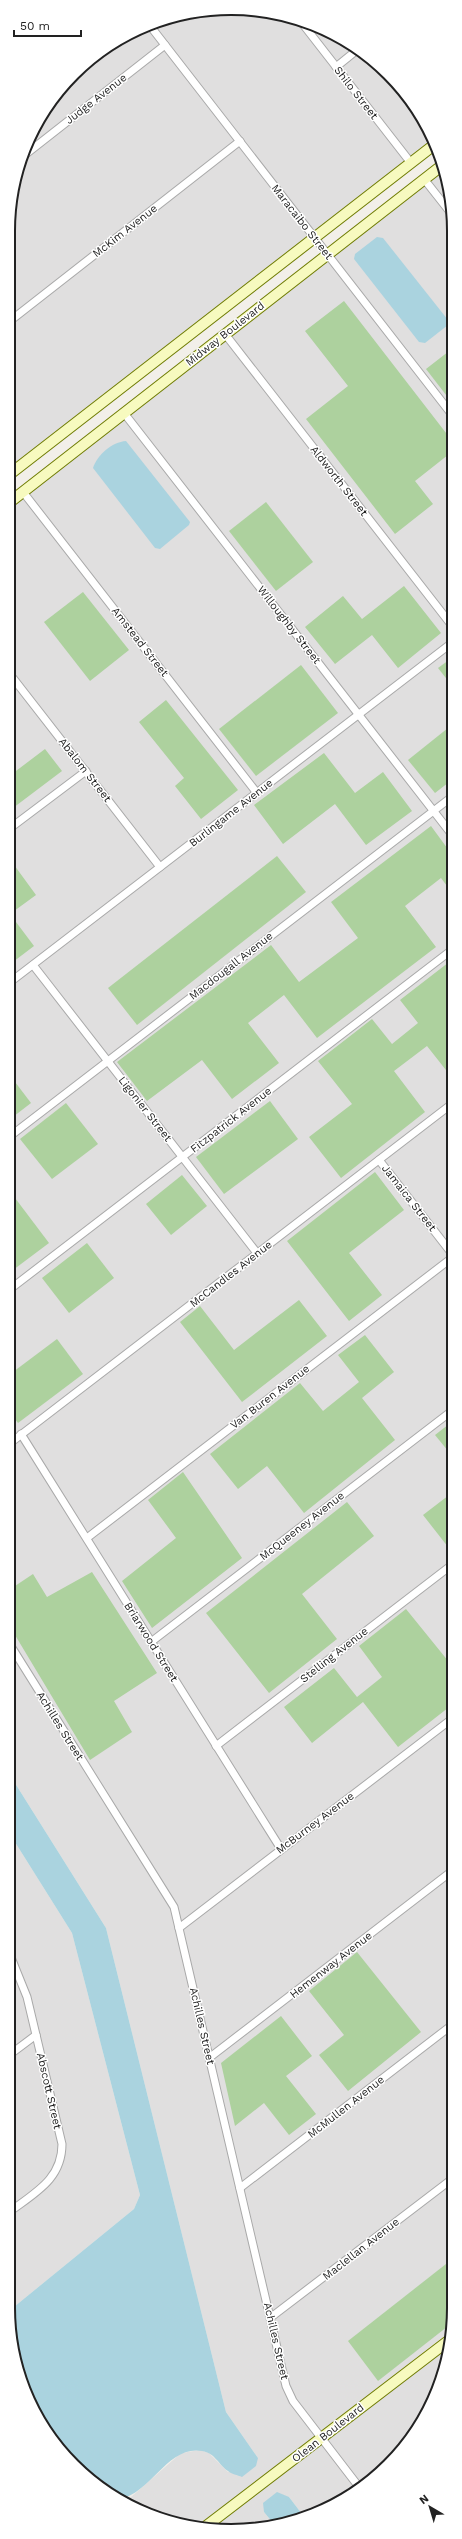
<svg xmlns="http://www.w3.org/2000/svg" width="462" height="2539" font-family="'Work Sans',sans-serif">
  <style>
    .residential { fill: #e0dfdf }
    .forest { fill: #add19e }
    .water { fill: #aad3df }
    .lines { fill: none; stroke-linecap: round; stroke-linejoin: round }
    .street-casing { stroke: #a9a9a9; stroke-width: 9 }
    .secondary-casing { stroke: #707d05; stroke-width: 12 }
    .street { stroke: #fff; stroke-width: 7 }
    .secondary { stroke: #f7fabf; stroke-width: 10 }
    .labels { text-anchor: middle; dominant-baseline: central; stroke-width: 3; stroke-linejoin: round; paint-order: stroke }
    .street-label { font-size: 11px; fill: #222; stroke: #fff }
    .rim { fill: none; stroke: #222; stroke-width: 2 }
  </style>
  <rect width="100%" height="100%" fill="#f2efe9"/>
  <g class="residential">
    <polygon points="260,10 329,31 389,73 431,133 433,139 10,467 10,202 38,120 95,54 173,16"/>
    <polygon points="442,172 454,216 452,2330 199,2526 133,2508 120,2499 131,2497 181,2453 200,2450 209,2453 228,2472 258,2458 226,2412 106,1928 8,1772 10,504"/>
    <polygon points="8,1831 72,1933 140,2195 134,2209 9,2311"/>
    <polygon points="449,2345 424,2419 378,2476 305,2518 289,2497 264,2512 273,2523 217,2531 210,2529"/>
    <polygon points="24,2391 76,2465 84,2473 73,2466"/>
  </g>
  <g class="forest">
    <polygon points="344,301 453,442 453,451 415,481 433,504 395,534 306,419 348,386 305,331"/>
    <polygon points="453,348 453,404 426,369"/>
    <polygon points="266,502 313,562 276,591 229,531"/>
    <polygon points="404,586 441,633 398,668 372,635 335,664 305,627 343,596 362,619"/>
    <polygon points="83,592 129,650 90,681 44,622"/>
    <polygon points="453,657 453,687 438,668"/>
    <polygon points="301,665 338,713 256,776 219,729"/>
    <polygon points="166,700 238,790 201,819 175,786 184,778 139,722"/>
    <polygon points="453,724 453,779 435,793 408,760"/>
    <polygon points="45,749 62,771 9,811 9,771 12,774"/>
    <polygon points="324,753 355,793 383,772 412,811 366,845 335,804 283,844 254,805"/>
    <polygon points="431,826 453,856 453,894 441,878 405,906 436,947 317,1038 284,995 248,1023 279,1063 232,1099 202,1060 147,1101 117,1062 271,945 299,982 358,938 331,902"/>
    <polygon points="277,856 306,892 137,1025 108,988"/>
    <polygon points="9,858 36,895 10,914 34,946 9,965"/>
    <polygon points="453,959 453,1079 427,1046 394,1071 425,1112 341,1178 309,1137 352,1104 318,1061 372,1019 392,1044 418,1023 400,1000"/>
    <polygon points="9,1074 31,1103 9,1120"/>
    <polygon points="270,1101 298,1139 224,1194 196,1157"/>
    <polygon points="66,1103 98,1144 52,1179 20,1139"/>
    <polygon points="375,1172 404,1210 349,1253 382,1295 349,1321 287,1241"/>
    <polygon points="182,1175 207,1206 171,1235 146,1204"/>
    <polygon points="9,1190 49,1243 9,1273"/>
    <polygon points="87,1243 114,1278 69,1313 42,1278"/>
    <polygon points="299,1300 327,1336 242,1402 180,1322 200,1306 234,1350"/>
    <polygon points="365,1335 394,1372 362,1398 395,1440 304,1513 267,1466 238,1489 210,1454 300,1383 323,1411 359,1382 338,1355"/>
    <polygon points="57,1339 83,1374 18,1423 9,1411 9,1375"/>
    <polygon points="453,1421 453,1457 435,1435"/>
    <polygon points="183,1472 242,1558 152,1628 122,1581 176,1538 148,1500"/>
    <polygon points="453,1492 453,1551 452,1552 423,1515"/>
    <polygon points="347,1502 374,1536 302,1594 337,1639 269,1693 206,1613"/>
    <polygon points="92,1572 157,1673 114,1701 132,1732 90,1760 9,1625 9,1590 33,1574 47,1597"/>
    <polygon points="406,1609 453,1667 453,1704 398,1747 363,1702 312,1743 284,1707 334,1668 357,1697 382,1677 359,1646"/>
    <polygon points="357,1952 421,2032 348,2091 319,2055 344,2035 309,1991"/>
    <polygon points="281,2016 312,2056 286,2076 316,2114 289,2135 264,2103 235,2126 221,2063"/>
    <polygon points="446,2264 452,2272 452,2323 378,2381 348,2341"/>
  </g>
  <g class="water">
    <polygon points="377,237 383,238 448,320 448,325 425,343 419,342 354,259 355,254"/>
    <path d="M126,441L190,522L189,525L160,549L155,548L93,468C97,455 112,442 126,441Z"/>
    <path d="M8,1772L106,1928L226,2412L258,2458L256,2466L242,2477C238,2475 231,2474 228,2471C218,2464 215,2453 202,2451C168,2445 151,2493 120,2499L84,2473L76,2465L24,2391L9,2311L134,2209L140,2195L72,1933L8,1831Z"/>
    <polygon points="277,2492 289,2497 305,2518 273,2523 264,2512 263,2503"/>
  </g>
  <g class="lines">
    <g class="street-casing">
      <g id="street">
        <polyline points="302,23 411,163"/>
        <polyline points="151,27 453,416"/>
        <polyline points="336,67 357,50"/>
        <polyline points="26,154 165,45"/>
        <polyline points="424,179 454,217"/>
        <polyline points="10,321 240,141"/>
        <polyline points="225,334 453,627"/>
        <polyline points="124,413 453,836"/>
        <polyline points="23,492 257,793"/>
        <polyline points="9,673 160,867"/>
        <polyline points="9,829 86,771"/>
        <polyline points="33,965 257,1253"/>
        <polyline points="9,983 453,642"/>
        <polyline points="9,1137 453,796"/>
        <polyline points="379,1160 453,1255"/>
        <polyline points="9,1290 453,949"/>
        <polyline points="21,1434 281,1849"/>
        <polyline points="9,1444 453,1103"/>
        <polyline points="87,1538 453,1257"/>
        <polyline points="151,1642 453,1410"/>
        <polyline points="9,1643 174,1907 286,2386 293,2401 359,2487"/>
        <polyline points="216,1746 453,1564"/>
        <polyline points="179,1928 453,1718"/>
        <polyline points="8,2056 36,2035"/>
        <polyline points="209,2058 452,1871"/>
        <polyline points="240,2188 452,2025"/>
        <path d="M8,2213C34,2193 62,2180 62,2144L27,1997L8,1950"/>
        <polyline points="270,2318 452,2179"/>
      </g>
    </g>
    <g class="secondary-casing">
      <g id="secondary">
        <polyline points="10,474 434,145"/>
        <polyline points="10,502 440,167"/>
        <polyline points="205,2527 452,2338"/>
      </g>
    </g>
    <use href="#street" class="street"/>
    <use href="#secondary" class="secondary"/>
  </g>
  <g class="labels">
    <g class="street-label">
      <text transform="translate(356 93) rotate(52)">Shilo Street</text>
      <text transform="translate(96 99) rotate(-38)">Judge Avenue</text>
      <text transform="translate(302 222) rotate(52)">Maracaibo Street</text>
      <text transform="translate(125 231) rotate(-38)">McKim Avenue</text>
      <text transform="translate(225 334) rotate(-38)">Midway Boulevard</text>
      <text transform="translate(339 481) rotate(52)">Aldworth Street</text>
      <text transform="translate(289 625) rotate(52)">Willoughby Street</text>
      <text transform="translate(140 642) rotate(52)">Amstead Street</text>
      <text transform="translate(85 770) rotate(52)">Abalom Street</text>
      <text transform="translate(231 813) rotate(-38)">Burlingame Avenue</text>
      <text transform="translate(231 966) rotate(-38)">Macdougall Avenue</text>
      <text transform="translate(145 1109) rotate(52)">Ligonier Street</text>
      <text transform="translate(231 1120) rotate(-38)">Fitzpatrick Avenue</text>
      <text transform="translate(409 1198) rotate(52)">Jamaica Street</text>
      <text transform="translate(231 1274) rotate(-38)">McCandles Avenue</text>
      <text transform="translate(270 1397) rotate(-38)">Van Buren Avenue</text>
      <text transform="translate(302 1526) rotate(-38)">McQueeney Avenue</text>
      <text transform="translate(151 1642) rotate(58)">Briarwood Street</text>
      <text transform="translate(334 1655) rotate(-38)">Stelling Avenue</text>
      <text transform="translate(60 1726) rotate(58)">Achilles Street</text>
      <text transform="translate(315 1823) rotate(-37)">McBurney Avenue</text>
      <text transform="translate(331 1965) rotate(-38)">Hemenway Avenue</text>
      <text transform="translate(202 2026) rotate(77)">Achilles Street</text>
      <text transform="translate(49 2091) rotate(77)">Abscott Street</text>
      <text transform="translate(346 2107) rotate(-38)">McMullen Avenue</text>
      <text transform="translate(361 2249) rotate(-38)">Maclellan Avenue</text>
      <text transform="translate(276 2341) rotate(77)">Achilles Street</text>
      <text transform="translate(328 2433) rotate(-38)">Olean Boulevard</text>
    </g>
  </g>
  <path d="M0 0H462V2539H0ZM231 15H231A216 216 0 0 1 447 231V2308A216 216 0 0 1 231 2524H231A216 216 0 0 1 15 2308V231A216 216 0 0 1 231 15Z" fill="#fff" fill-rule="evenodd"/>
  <path class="rim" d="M231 15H231A216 216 0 0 1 447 231V2308A216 216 0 0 1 231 2524H231A216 216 0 0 1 15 2308V231A216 216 0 0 1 231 15Z"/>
  <g transform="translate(430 2507) rotate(322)" stroke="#ffffff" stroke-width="3" paint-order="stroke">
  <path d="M0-3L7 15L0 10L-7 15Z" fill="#222222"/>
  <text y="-6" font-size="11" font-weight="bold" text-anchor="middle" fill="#222222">N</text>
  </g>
  <path d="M14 30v6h67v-6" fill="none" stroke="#222222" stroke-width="2"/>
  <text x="20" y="30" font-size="12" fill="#222222" stroke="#ffffff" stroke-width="3" paint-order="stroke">50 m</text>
</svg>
